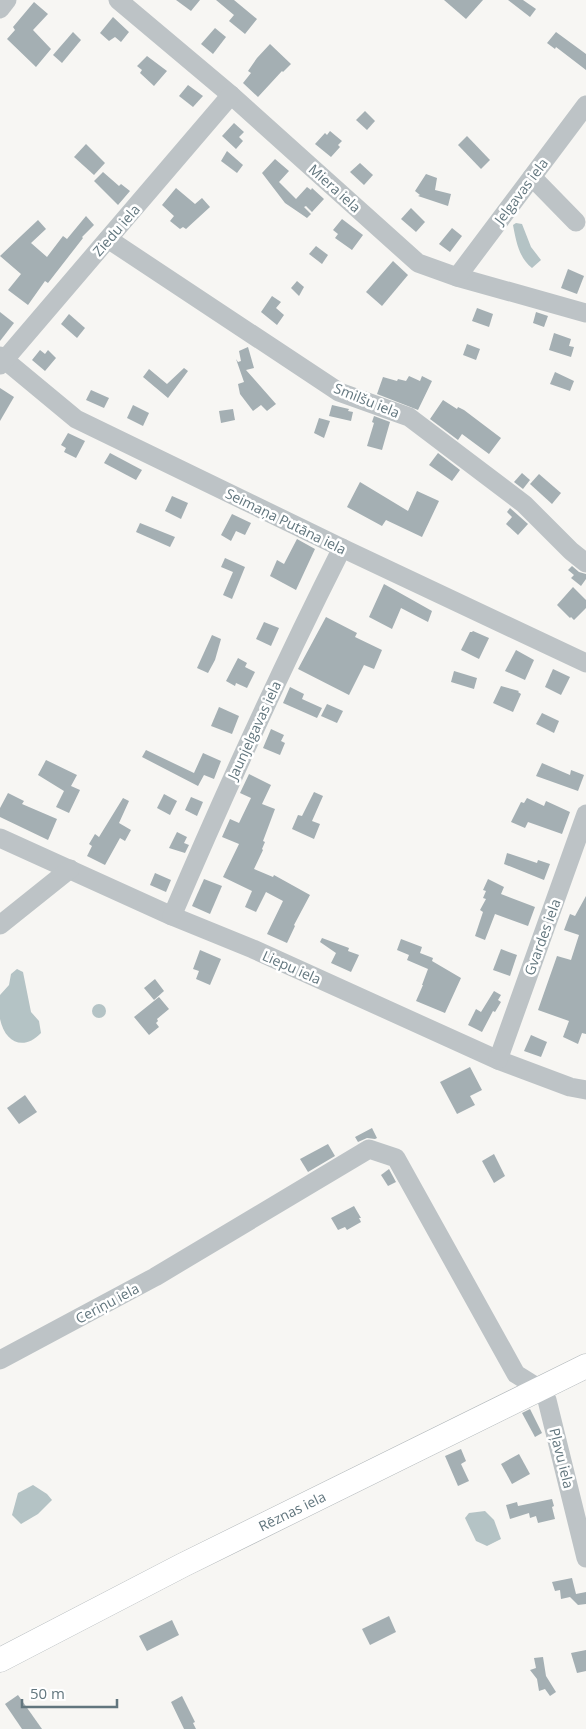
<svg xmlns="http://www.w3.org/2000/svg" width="586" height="1729" font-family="'Open Sans',sans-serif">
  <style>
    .water { fill: #b4c3c5 }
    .building { fill: #a4afb3 }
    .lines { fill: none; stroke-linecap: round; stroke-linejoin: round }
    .major-casing { stroke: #b1b7ba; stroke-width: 25 }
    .minor { stroke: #bdc3c6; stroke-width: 19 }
    .major { stroke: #fff; stroke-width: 24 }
    .labels { text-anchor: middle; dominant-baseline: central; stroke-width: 5; stroke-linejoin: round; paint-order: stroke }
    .street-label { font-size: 14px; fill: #62767e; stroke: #fff }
  </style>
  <rect width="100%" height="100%" fill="#f7f6f3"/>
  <g class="water">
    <path d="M516,223L522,224L531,247L541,260L532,268C519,258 516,241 513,225Z"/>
    <path d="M17,969L23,972L31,1012L39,1021L41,1033C24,1051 5,1043 0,1019C0,1012 0,1002 0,995L9,985L11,974Z"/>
    <circle cx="99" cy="1011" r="7"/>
    <polygon points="33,1485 47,1494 52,1500 38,1514 21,1524 12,1515 18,1493"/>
    <polygon points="485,1511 494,1520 501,1539 487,1546 476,1541 465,1518 469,1513"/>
  </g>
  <g class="building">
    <polygon points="176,0 200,0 191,11"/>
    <polygon points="216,0 234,0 257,19 245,34 229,21 234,15"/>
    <polygon points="444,0 483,0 466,19"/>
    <polygon points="508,0 523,0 536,9 530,17"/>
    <polygon points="34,2 48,14 33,30 51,49 36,67 7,39 15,30 13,27"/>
    <polygon points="113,17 129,32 121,42 115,37 109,41 100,33"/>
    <polygon points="215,28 226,37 213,54 201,44"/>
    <polygon points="73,32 81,40 62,63 53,55"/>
    <polygon points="556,32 586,54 586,70 556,47 555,49 547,43"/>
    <polygon points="270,44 291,64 283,72 282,71 258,97 243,83 251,73 248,71 257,58"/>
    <polygon points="147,56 167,71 154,86 140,73 142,70 137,66"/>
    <polygon points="188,85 203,96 193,107 179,96"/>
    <polygon points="365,111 375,121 367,130 356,120"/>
    <polygon points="234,123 244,132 239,137 243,141 236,149 222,136"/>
    <polygon points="330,131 342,141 338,145 340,147 331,157 315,144 325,133 327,135"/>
    <polygon points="467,136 490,160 481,169 458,145"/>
    <polygon points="86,144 105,163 94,175 74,157"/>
    <polygon points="227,151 243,165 237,173 221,161"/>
    <polygon points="275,159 289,171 279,182 296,199 307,187 311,190 312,188 324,199 312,212 306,206 304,207 311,214 307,218 285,203 262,173"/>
    <polygon points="360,163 373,175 364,185 350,172"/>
    <polygon points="103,172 119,186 121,184 130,191 118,205 94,181"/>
    <polygon points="426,174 437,178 435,190 451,194 448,206 418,196 420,195 415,191"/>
    <polygon points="176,188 195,204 202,198 210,207 186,229 183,227 180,229 170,221 174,216 162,205"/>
    <polygon points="411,208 425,222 416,232 401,219"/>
    <polygon points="86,216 94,225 82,237 83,238 48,283 45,281 28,305 8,290 21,274 0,256 21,236 38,220 46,229 31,243 47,257 63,236 67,239"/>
    <polygon points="342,219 363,235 352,250 335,238 338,234 333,230"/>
    <polygon points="452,228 462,236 450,252 439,244"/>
    <polygon points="316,246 328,255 322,264 309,254"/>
    <polygon points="393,261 408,275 382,306 366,292"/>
    <polygon points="568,269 584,276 577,294 561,288"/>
    <polygon points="297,281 304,287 299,296 291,288"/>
    <polygon points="272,296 281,302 276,308 284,315 277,325 261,312"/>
    <polygon points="477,308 493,314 489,327 472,321"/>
    <polygon points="0,312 14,323 0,341"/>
    <polygon points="536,312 548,316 544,327 533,323"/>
    <polygon points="69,314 85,328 77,338 61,324"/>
    <polygon points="554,333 571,339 569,346 574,347 571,357 549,350"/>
    <polygon points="467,344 480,349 476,360 463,355"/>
    <polygon points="248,347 254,368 246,370 276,404 267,411 261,405 253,411 240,394 238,384 244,382 236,359 238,362 241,361 239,351"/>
    <polygon points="40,350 45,354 48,350 56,358 45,371 32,360"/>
    <polygon points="184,368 188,371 168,398 143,377 149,369 167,384"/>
    <polygon points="555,372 574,381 570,391 550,384"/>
    <polygon points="409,376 420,381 422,376 432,381 418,410 377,394 383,377 397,381 398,379 406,381"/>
    <polygon points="0,388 14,397 0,421"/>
    <polygon points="91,390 109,398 104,408 86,400"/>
    <polygon points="443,400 457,409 458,407 464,410 501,438 489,454 462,434 458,440 430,419"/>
    <polygon points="133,405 149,413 143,426 127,418"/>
    <polygon points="332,405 349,409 348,411 353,412 351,421 329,416"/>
    <polygon points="233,409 235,420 221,423 219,411"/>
    <polygon points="374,416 390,422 382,450 367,446 374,423 372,422"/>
    <polygon points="319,418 330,421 324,438 314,433"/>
    <polygon points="68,433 85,441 76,458 64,452 66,448 61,445"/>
    <polygon points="110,453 142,470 136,480 104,463"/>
    <polygon points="438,453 460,470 452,481 429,465"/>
    <polygon points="522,473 530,480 523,489 514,482"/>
    <polygon points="539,474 561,493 552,504 530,484"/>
    <polygon points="360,482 408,511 417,491 439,501 422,537 386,520 382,526 347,507"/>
    <polygon points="172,496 188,503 181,519 165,511"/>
    <polygon points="510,508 528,524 518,535 506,524 512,517 507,512"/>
    <polygon points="232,514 251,523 245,535 236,531 231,541 221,535"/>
    <polygon points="140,523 175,537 170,547 136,532"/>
    <polygon points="297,539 315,549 296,590 270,576 277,560 284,564"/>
    <polygon points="225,558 245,567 232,599 223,595 233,572 221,567"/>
    <polygon points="572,566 579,572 586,574 586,579 581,586 571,578 574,575 568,570"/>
    <polygon points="384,584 432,611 428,622 401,608 392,629 369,617"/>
    <polygon points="573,587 586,600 586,608 574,620 571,617 570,618 557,605"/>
    <polygon points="326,617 357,633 355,637 382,650 374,669 364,665 349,695 298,669"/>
    <polygon points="264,622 279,628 271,646 256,639"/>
    <polygon points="473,631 489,638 479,659 461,650 470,632 472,632"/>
    <polygon points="212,635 221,639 215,660 208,673 197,668"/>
    <polygon points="516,650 534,660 525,680 505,671"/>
    <polygon points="238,658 247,663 245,667 255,672 247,688 236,683 235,686 226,681"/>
    <polygon points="553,669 570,677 561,695 545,687"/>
    <polygon points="454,671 477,678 474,689 451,682"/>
    <polygon points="501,686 519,691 518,692 521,694 513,712 493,703"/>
    <polygon points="290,687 304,694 302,699 322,708 317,718 283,703"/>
    <polygon points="327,704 343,711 337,723 321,716"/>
    <polygon points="219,707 239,716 232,734 211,726"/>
    <polygon points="542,713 559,721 554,733 536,724"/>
    <polygon points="271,729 284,735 281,741 285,743 280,755 263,748"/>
    <polygon points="146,750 194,773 203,753 221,761 214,779 204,775 198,786 142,757"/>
    <polygon points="46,760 77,775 71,786 80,790 69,813 56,807 64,791 38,775"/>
    <polygon points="542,763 570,775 571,770 584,775 578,791 536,776"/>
    <polygon points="249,774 271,785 262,804 275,809 263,841 265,842 262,849 263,850 254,869 273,877 274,875 310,895 294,925 295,926 287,943 267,934 283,901 266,892 256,912 245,907 252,891 223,877 239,844 222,837 230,819 239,823 251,798 240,793"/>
    <polygon points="314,792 323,796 312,821 320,824 314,839 292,829 298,815 302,816"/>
    <polygon points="8,793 24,801 22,804 57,819 48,840 0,817 0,808"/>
    <polygon points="164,794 177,801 170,815 157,808"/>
    <polygon points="191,797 203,802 197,816 185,810"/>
    <polygon points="123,798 129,801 119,823 131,830 125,841 120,838 105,865 87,856 92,846 89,844 95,834 99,837"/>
    <polygon points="527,798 544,806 546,801 570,812 562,834 528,822 525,828 511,822 521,802 524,803"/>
    <polygon points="177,832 187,837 184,843 189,845 185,853 169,848"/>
    <polygon points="507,853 537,863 538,860 550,864 544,880 504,864"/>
    <polygon points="155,873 171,880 166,892 150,885"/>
    <polygon points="204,879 222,886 210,914 192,906"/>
    <polygon points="488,879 504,887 501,894 535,907 528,926 495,914 485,940 475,936 483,912 480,910 486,899 483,898 486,891 483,890"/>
    <polygon points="586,896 586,1034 582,1033 578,1044 563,1037 569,1021 538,1010 557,956 571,960 579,935 564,930 570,914 575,916"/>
    <polygon points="322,938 349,948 348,951 359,955 351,972 331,963 336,953 320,942"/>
    <polygon points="401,939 422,947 420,953 433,958 432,961 461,978 445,1013 416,1001 423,985 422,985 428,969 407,960 409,955 397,950"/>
    <polygon points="501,949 517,955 510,976 493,970"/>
    <polygon points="200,950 221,959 210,985 196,979 199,971 193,969"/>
    <polygon points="155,979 164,991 154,1000 144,988"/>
    <polygon points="494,991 501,995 498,1000 501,1002 495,1012 493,1011 482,1032 468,1025 476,1009 481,1012"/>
    <polygon points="159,997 169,1009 157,1019 158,1021 156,1023 159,1027 149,1035 134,1017"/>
    <polygon points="531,1035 547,1042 541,1057 524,1051"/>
    <polygon points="470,1067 482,1090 470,1096 475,1105 457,1114 440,1082"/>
    <polygon points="25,1095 37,1112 19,1124 7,1108"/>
    <polygon points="372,1128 377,1138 375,1139 367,1138 358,1142 355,1137"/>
    <polygon points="328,1144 335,1156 308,1172 300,1159"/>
    <polygon points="494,1154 505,1176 494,1183 482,1161"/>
    <polygon points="389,1169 396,1182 388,1186 381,1175"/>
    <polygon points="354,1206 361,1218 359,1218 361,1222 347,1230 345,1227 338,1230 331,1218"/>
    <polygon points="530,1409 542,1433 535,1437 522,1413"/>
    <polygon points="461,1449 466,1461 461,1464 469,1481 458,1486 445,1456"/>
    <polygon points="519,1454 530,1474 512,1484 501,1464"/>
    <polygon points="552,1499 554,1506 552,1507 555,1519 538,1523 536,1516 530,1518 529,1513 510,1519 506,1505 517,1502 518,1506"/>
    <polygon points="572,1578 576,1594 586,1592 586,1604 578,1605 570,1597 561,1599 560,1590 555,1591 552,1582"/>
    <polygon points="389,1616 396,1632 370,1645 362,1629"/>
    <polygon points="172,1620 179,1635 147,1651 139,1636"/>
    <polygon points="586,1650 586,1671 577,1673 571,1653"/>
    <polygon points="543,1657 546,1676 556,1692 550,1696 545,1689 539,1691 537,1679 530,1670 536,1668 534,1658"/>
    <polygon points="18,1695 42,1729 22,1729 5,1704"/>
    <polygon points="182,1696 195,1722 193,1723 196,1729 184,1729 171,1702"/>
  </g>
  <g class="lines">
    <g class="major-casing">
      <polyline id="major" points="0,1660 183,1565 586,1366"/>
    </g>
    <g class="minor">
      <polyline points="118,0 231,95 418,263 457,277 586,313"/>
      <polyline points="0,9 7,0"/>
      <polyline points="532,177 576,222"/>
      <polyline points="108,239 339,392 409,417 524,504 571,551 586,563"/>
      <polyline points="457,277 586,105"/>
      <polyline points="0,356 76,419 342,548 586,663"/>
      <polyline points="0,365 231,95"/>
      <polyline points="0,838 172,916 253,949 498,1060 570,1087 586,1090"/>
      <path d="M172,916C225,792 281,669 342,548"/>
      <polyline points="0,925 70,869"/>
      <polyline points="498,1060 586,814"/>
      <polyline points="0,1360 155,1277 369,1149 396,1158 516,1374 540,1389 547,1400 586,1558"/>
    </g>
    <use href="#major" class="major"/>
  </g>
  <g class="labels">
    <g class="street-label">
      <text transform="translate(335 188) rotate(42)">Miera iela</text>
      <text transform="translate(521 191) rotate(-53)">Jelgavas iela</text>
      <text transform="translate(116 230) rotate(-49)">Ziedu iela</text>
      <text transform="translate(367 400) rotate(22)">Smilšu iela</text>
      <text transform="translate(286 521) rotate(26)">Seimaņa Putāna iela</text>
      <text transform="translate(254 730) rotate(-65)">Jaunjelgavas iela</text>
      <text transform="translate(542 937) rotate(-70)">Gvardes iela</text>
      <text transform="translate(292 967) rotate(24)">Liepu iela</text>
      <text transform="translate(107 1303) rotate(-28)">Ceriņu iela</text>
      <text transform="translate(562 1458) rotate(76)">Pļavu iela</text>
      <text transform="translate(292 1511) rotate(-26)">Rēznas iela</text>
    </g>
  </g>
  <path d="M22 1699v8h95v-8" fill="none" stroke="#62767e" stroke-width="2.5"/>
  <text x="30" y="1699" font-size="15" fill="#62767e" stroke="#ffffff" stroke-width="4" paint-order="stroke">50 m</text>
</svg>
